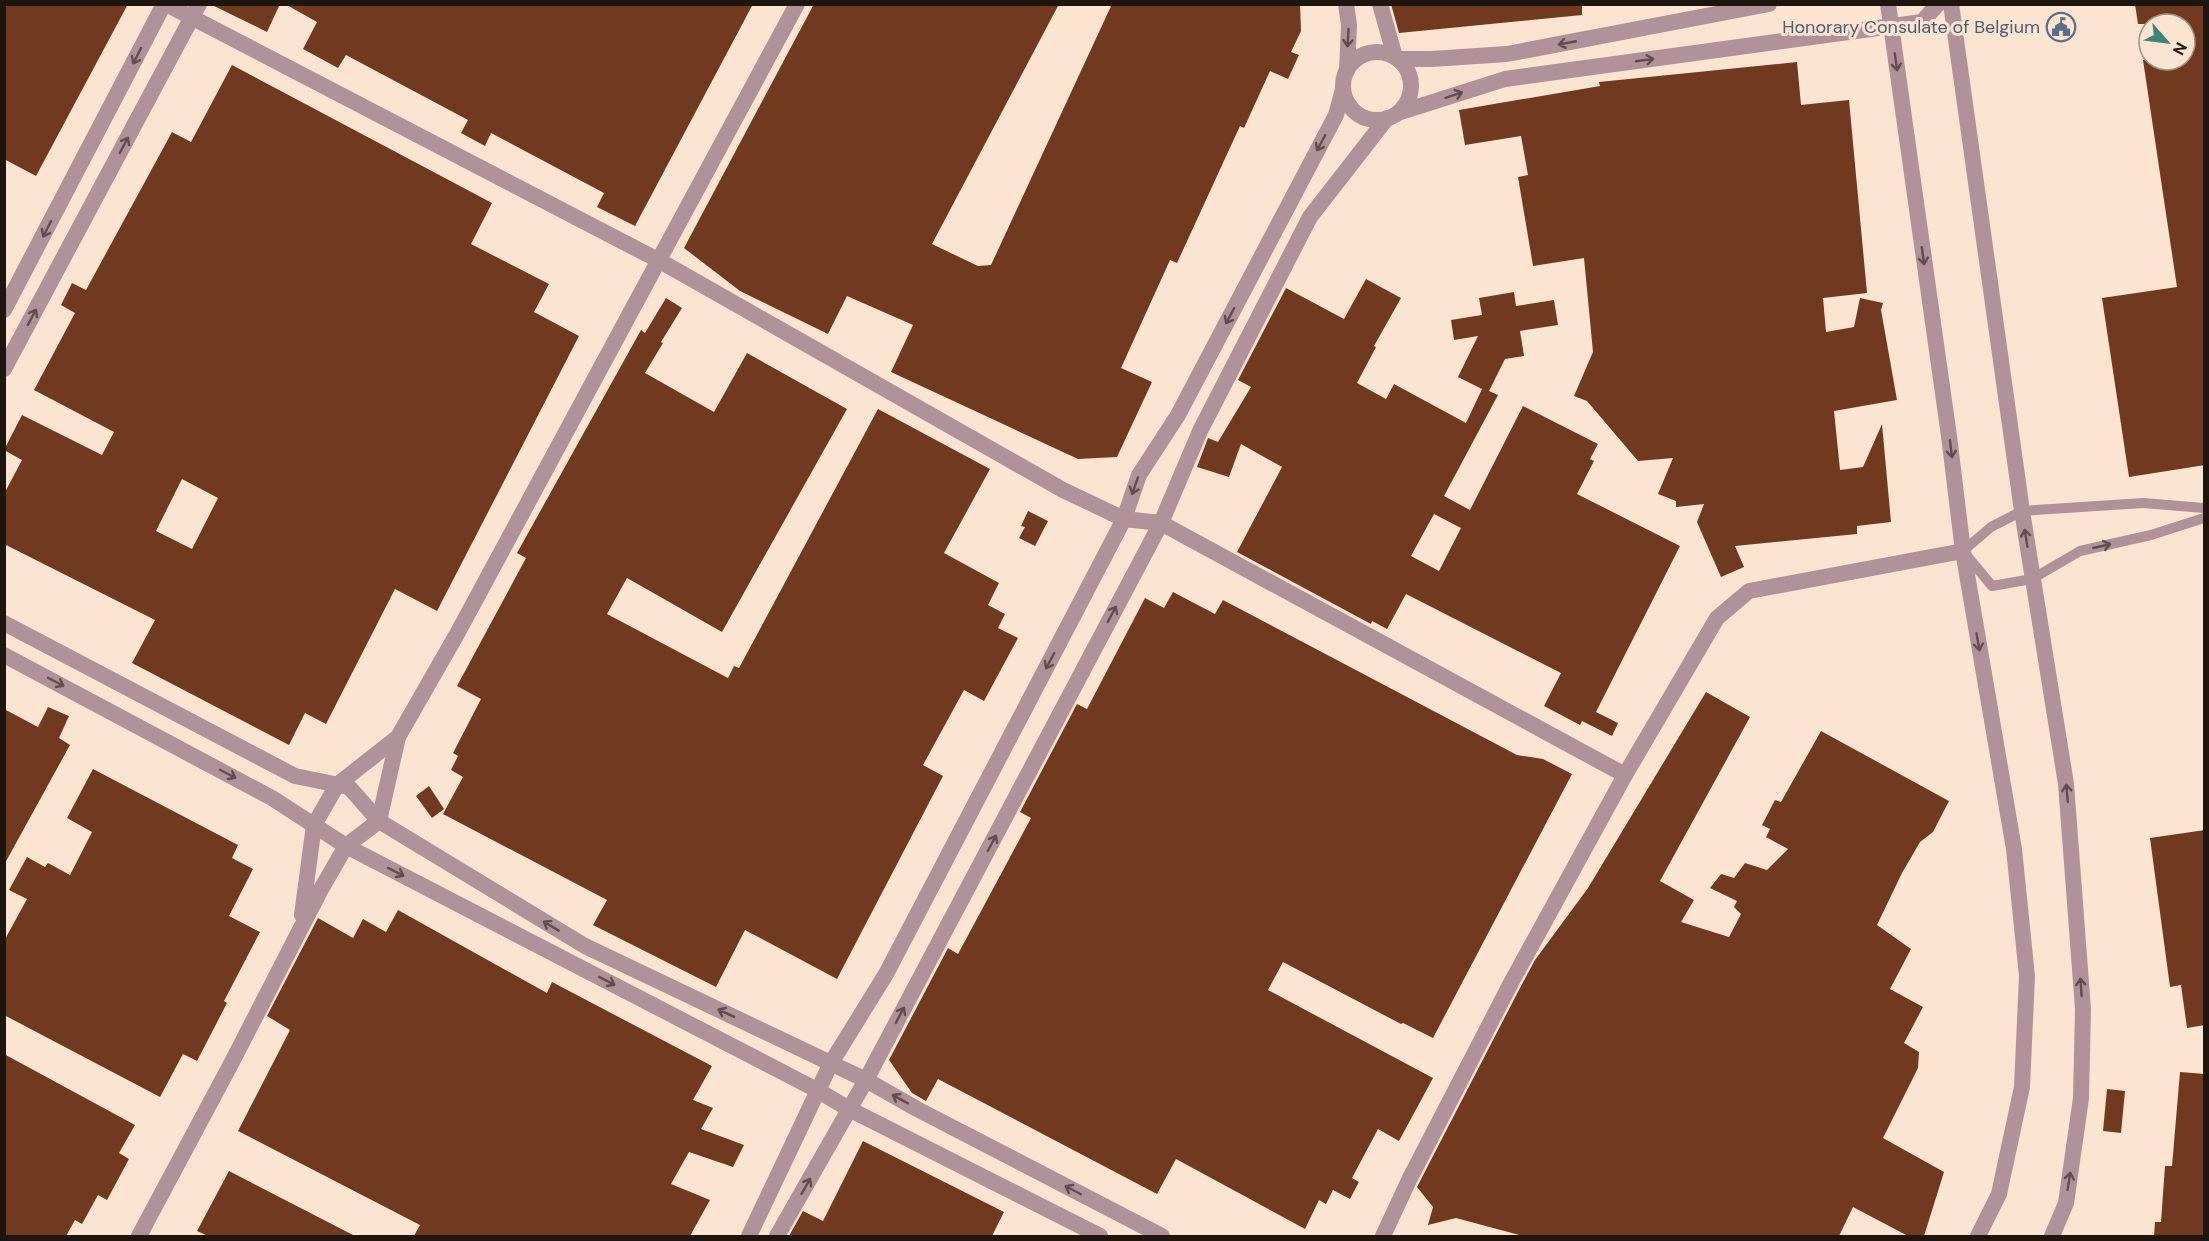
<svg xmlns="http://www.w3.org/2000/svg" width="2209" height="1241" font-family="'DM Sans',sans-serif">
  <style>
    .building { fill: #713a1f; fill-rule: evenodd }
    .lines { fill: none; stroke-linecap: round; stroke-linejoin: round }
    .service { stroke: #b1929b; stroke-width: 10 }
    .minor { stroke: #b1929b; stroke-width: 16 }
    .tertiary { stroke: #b1929b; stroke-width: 16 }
    .oneway { stroke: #604e4d }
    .labels { text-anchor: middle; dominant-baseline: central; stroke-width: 6; stroke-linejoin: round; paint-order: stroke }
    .service-label { font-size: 18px; fill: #4e5e75; stroke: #fce5d0; text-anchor: end }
  </style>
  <rect width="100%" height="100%" fill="#fce5d0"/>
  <g class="building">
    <polygon points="4,4 128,4 36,176 4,159"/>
    <polygon points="210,4 280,4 267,32"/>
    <polygon points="285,4 753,4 635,226 597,207 604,193 491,133 485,146 461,133 468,120 346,55 338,68 303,49 317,22"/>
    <polygon points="814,4 1059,4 932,244 978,266 991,265 1112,4 1300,4 1301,31 1291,52 1299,55 1288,79 1270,71 1244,128 1240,126 1177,263 1170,260 1121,368 1152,382 1117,457 1078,459 891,372 913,325 847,296 828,334 740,291 684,248"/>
    <polygon points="1391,4 1582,4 1582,15 1399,33"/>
    <polygon points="2135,4 2205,4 2205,465 2129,477 2102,298 2177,287 2143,60 2185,60 2185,24 2138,24"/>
    <polygon points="1797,62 1801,105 1849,100 1867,293 1823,298 1826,332 1854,327 1860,298 1883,303 1881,310 1897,400 1834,411 1840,470 1863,467 1882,424 1891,522 1857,526 1857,534 1735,546 1744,567 1721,577 1697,522 1704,504 1676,507 1676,501 1658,494 1673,458 1638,461 1587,401 1574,396 1593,352 1584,258 1533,266 1518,177 1528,175 1521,136 1465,145 1459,110 1600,86 1599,82"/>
    <path d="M232,65L492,203L471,244L549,284L534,312L579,336L437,611L395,589L326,724L305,713L289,745L132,663L155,620L4,544V494L22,460L4,450L22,415L102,455L114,432L34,390L75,313L61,305L72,283L86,290L172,132L191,142ZM182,479L218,498L192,549L156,531Z"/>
    <path d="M1366,279L1401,298L1374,346L1376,347L1357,383L1386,399L1394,384L1466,423L1482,389L1458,377L1478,336L1454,340L1451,320L1482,315L1479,298L1514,292L1516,306L1554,300L1558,325L1520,331L1524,356L1505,359L1489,391L1498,395L1444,496L1470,510L1523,406L1598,444L1590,459L1594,461L1577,494L1680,546L1596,712L1618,723L1612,736L1582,721L1580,725L1544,706L1561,673L1406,594L1387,629L1372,621L1371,624L1237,552L1282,467L1241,444L1229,477L1197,467L1208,438L1218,442L1251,387L1238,380L1286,288L1344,319ZM1434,514L1461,528L1439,571L1411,556Z"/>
    <polygon points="666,298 682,308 661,342 663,343 645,373 714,412 747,353 847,409 722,632 627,578 607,614 728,678 734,666 739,668 878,409 990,469 944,553 999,583 988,605 1005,614 998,628 1018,638 984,701 964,690 923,765 943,776 837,979 745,930 716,987 593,925 607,900 443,814 463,777 451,770 458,756 453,753 481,699 457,686 526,558 517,553 641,330 645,333"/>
    <polygon points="1028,511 1048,521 1035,546 1019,538 1025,527 1021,526"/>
    <polygon points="1173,592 1215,614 1223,600 1517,755 1543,759 1572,774 1433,1038 1403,1023 1401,1024 1283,962 1268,990 1433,1078 1399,1141 1378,1129 1352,1178 1359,1182 1350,1199 1333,1190 1326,1204 1319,1200 1305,1229 1176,1159 1157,1194 938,1079 926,1101 912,1093 889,1060 948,948 958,954 1031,818 1020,812 1077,704 1087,709 1145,598 1164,608"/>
    <polygon points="1706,692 1750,717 1660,881 1694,900 1681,922 1729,937 1741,914 1734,907 1737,901 1710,888 1721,874 1734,878 1745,863 1767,870 1788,849 1766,837 1770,829 1762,825 1775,800 1781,802 1821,731 1949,801 1933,832 1920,842 1902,873 1877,925 1911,949 1890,989 1923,1007 1904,1043 1919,1052 1918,1068 1883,1138 1944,1172 1924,1236 1908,1236 1853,1207 1839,1236 1523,1236 1456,1218 1428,1225 1433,1207 1417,1187 1521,986 1535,960 1588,888"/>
    <polygon points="48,707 69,716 59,738 70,745 4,865 4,709 38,727"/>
    <polygon points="93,769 238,845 232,858 253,869 229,916 260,932 224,1001 227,1003 197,1061 183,1054 160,1097 4,1015 4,941 27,899 9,890 27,857 45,867 48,863 70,875 92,832 67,818"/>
    <polygon points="429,786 444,809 432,818 416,796"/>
    <polygon points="2205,830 2205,1025 2187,1028 2181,985 2170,987 2150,838"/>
    <polygon points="398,910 547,993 552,982 712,1066 693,1100 713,1108 701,1129 744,1145 733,1167 689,1152 671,1184 710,1200 690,1236 414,1236 420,1225 238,1131 290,1030 267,1016 318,918 353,938 363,919 386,932"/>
    <polygon points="4,1054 135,1125 119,1153 129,1159 107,1200 98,1195 82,1224 75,1220 66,1236 4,1236"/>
    <polygon points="2180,1072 2205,1074 2205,1236 2154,1236 2155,1222 2161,1222 2165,1166 2172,1166"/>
    <polygon points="2107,1089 2125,1091 2121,1133 2103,1131"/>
    <polygon points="863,1141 1004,1212 992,1236 789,1236 803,1211 823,1221"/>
    <polygon points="229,1171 355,1236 208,1236 197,1231"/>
  </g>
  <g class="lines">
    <polyline class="service" points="2204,508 2143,503 2022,511 1991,527 1963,551 1992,586 2032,579 2080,551 2151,535 2204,518"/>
    <g class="minor">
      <polyline points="166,4 660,261 1063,490 1124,519 1161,523 1625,775"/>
      <polyline points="1346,4 1349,25 1347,71"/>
      <polyline points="1380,4 1395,57"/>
      <circle cx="1377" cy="86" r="34"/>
      <polyline points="1398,59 1431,59 1507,54 1769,4"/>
      <polyline points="1398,113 1505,79 1922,22 1938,4"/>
      <polyline points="4,310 164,4"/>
      <polyline points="4,369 199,4"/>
      <polyline points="4,623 295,776 349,787 379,821 585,946 866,1080 917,1109 1162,1236"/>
      <polyline points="4,655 272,798 346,846 817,1090 849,1109 1100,1236"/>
      <polyline points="302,915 314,825 337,785 398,737"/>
      <polyline points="139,1236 232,1062 320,891 346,846 379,821 398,737 457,634 797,4"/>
      <polyline points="749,1236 831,1063 886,974 1124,519 1139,475 1178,415 1336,115 1343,89"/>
      <polyline points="777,1236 866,1080 1161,523 1200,431 1310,217 1387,118"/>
      <polyline points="1383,1236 1409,1180 1512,981 1625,775 1717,618 1749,591 1963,551"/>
    </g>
    <g class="tertiary">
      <polyline points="1888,4 1949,436 1963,551 2014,849 2027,976 2022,1087 1999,1194 1978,1236"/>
      <polyline points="1951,4 2022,511 2066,784 2083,1009 2081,1098 2066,1203 2052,1236"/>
    </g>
  </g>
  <defs><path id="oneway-shaft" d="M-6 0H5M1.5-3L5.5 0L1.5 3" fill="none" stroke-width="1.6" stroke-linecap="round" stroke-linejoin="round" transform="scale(1.5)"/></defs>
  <g class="oneway">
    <use href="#oneway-shaft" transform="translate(1348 38) rotate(93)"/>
    <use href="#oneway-shaft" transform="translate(1567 43) rotate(169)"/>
    <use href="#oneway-shaft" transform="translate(137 56) rotate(117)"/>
    <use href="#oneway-shaft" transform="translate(1645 60) rotate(-8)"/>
    <use href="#oneway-shaft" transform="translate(1896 62) rotate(82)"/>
    <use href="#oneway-shaft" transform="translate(1454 95) rotate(-18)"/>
    <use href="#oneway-shaft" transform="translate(1321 143) rotate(118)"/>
    <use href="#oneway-shaft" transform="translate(124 145) rotate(-62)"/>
    <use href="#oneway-shaft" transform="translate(47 229) rotate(117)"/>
    <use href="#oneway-shaft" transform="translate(1923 256) rotate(82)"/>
    <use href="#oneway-shaft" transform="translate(1230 316) rotate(118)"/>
    <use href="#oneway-shaft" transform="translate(32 317) rotate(-62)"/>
    <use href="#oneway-shaft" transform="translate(1951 449) rotate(83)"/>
    <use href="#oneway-shaft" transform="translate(1135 486) rotate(109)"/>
    <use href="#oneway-shaft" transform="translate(2026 538) rotate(-99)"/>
    <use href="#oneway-shaft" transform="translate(2102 546) rotate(-13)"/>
    <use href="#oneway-shaft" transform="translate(1112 614) rotate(-62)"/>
    <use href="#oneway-shaft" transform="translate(1978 642) rotate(80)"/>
    <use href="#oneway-shaft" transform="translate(1050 661) rotate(118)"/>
    <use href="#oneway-shaft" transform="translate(56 682) rotate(28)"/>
    <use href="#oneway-shaft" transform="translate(228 774) rotate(28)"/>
    <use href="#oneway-shaft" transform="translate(2067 793) rotate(-95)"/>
    <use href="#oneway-shaft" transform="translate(992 843) rotate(-62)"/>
    <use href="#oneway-shaft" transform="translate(396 872) rotate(27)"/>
    <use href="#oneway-shaft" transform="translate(551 926) rotate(-149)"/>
    <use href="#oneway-shaft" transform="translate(607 981) rotate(27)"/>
    <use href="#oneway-shaft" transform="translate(2081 987) rotate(-94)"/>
    <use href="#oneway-shaft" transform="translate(726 1013) rotate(-155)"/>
    <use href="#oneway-shaft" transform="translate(900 1015) rotate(-62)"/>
    <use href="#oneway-shaft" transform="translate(900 1099) rotate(-151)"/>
    <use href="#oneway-shaft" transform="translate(2069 1181) rotate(-81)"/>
    <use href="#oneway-shaft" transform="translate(806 1186) rotate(-60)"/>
    <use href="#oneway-shaft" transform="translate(1073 1190) rotate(-152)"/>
  </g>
  <defs>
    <g id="civic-ring" transform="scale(1.5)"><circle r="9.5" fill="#fce5d0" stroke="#5c6f8a" stroke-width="1.5"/><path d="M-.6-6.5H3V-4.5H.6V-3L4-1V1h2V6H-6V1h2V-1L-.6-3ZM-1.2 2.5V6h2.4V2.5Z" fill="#5c6f8a"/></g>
  </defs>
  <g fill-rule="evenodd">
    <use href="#civic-ring" x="2061" y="27"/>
  </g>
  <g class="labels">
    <g class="service-label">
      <text x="2040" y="27">Honorary Consulate of Belgium</text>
    </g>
  </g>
  <rect width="2209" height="1241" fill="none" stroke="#1e160e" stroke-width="12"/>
  <g transform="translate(2167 42) rotate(118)"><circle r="28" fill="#fce5d0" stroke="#a39282" stroke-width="1.5"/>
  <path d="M0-4.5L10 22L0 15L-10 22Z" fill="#3e847d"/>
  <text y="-9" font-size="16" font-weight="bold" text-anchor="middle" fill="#1e160e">N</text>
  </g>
</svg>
